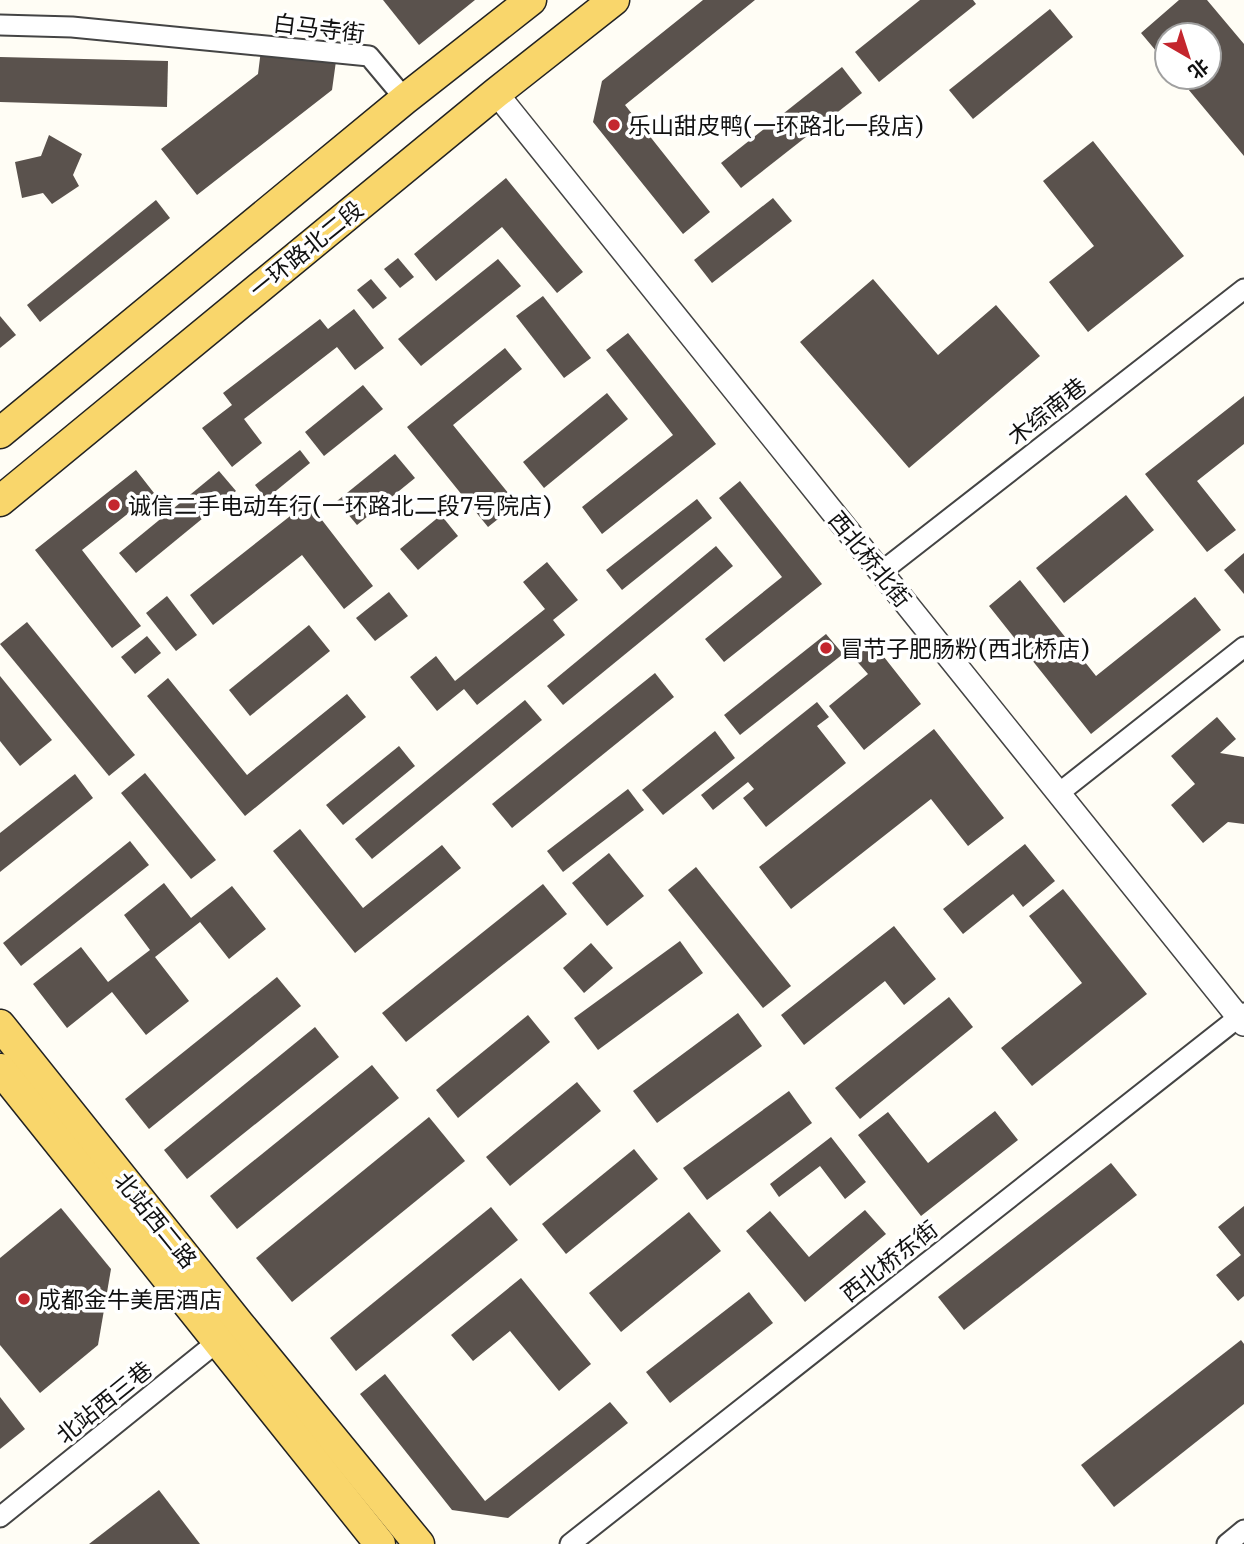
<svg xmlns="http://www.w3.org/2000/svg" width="1244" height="1544" font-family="Merriweather,'Noto Sans SC',serif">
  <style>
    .building { fill: #5a524d }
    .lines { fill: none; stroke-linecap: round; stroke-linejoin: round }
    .minor-casing { stroke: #444; stroke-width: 23 }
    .tertiary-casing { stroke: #444; stroke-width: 26 }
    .primary-casing { stroke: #222; stroke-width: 33 }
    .minor { stroke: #fff; stroke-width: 19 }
    .tertiary { stroke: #fff; stroke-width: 23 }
    .primary { stroke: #f9d66b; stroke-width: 30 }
    .poi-dot { fill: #c4262e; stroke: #fff; stroke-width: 2.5 }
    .labels { text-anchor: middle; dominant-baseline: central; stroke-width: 7; stroke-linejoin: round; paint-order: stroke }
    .street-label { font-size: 23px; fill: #111; stroke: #fff }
    .poi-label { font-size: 23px; fill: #111; stroke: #fff; text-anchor: start }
  </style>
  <rect width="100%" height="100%" fill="#fffdf5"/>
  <g class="building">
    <polygon points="383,0 475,0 419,45"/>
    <polygon points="703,0 755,0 625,105 710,212 683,234 593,122 602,81"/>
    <polygon points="920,0 973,0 976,4 879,82 855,52"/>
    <polygon points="1179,0 1207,0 1244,44 1244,156 1178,77 1209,77 1209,35 1167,35 1167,64 1141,33"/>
    <polygon points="1050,9 1073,37 973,119 949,90"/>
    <polygon points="261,50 336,61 332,90 197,195 161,149 258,74"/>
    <polygon points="0,57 168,61 167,107 0,102"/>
    <polygon points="842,67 862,93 741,188 721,163"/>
    <polygon points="49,135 82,154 73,175 79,186 52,204 43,193 22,198 15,162 41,156"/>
    <polygon points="1093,141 1184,256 1088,332 1049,282 1094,246 1043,181"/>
    <polygon points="506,178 583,272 557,293 502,227 436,281 414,254"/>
    <polygon points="773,198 792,221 712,283 694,260"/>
    <polygon points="156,200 170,218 40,322 27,305"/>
    <polygon points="398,258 414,277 400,288 384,269"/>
    <polygon points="498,259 521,286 421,366 398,339"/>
    <polygon points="371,279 387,298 373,309 357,290"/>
    <polygon points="873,279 938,355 996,305 1040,356 909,468 800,342"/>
    <polygon points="543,296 591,358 564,378 516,316"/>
    <polygon points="354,309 384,348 355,370 337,347 244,419 262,443 232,467 202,428 232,405 223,393 320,319 328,329"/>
    <polygon points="0,316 16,335 0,348"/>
    <polygon points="628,333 716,444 602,534 582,507 673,435 606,350"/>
    <polygon points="505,348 522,369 453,425 517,504 488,527 407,427"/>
    <polygon points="363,385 383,409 324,456 305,432"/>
    <polygon points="607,393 628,419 544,488 523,462"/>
    <polygon points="1244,396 1244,444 1197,481 1236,530 1207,552 1145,474"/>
    <polygon points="300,450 310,463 266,499 255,485"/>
    <polygon points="395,454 415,478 357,525 337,501"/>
    <polygon points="136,470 154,493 82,550 141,626 112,648 35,550"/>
    <polygon points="219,471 236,491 136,573 119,553"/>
    <polygon points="740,481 822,584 724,662 705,639 782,577 719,498"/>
    <polygon points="1126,495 1154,530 1064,603 1036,568"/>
    <polygon points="697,499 712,518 622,590 606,570"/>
    <polygon points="308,502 373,586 344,609 302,555 213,625 190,595"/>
    <polygon points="441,515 458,536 418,570 400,549"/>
    <polygon points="716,546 733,566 563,705 547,686"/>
    <polygon points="1244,553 1244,594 1224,570"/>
    <polygon points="547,562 578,600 553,620 565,635 477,705 464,689 437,711 410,677 436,656 455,681 545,609 523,582"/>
    <polygon points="1020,580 1096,676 1195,597 1221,630 1091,734 989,606"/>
    <polygon points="389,592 408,616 375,641 356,618"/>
    <polygon points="167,596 197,635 176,651 146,613"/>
    <polygon points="27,622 135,755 109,776 0,644"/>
    <polygon points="309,625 330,651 250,716 229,690"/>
    <polygon points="826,634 843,654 740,735 724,715"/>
    <polygon points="147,636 161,653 135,674 121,657"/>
    <polygon points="873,643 921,704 864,750 829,706 868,674 854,658"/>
    <polygon points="655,673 674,697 512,828 492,804"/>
    <polygon points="0,676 52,740 20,766 0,741"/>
    <polygon points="168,678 247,775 347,694 366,717 245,816 147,696"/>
    <polygon points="525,700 542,720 372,859 355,839"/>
    <polygon points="817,702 829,717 817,726 846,763 766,827 743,798 754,789 748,782 713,810 701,795"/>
    <polygon points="1217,717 1236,739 1220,753 1244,757 1244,824 1228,822 1203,843 1171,805 1195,784 1171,756"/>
    <polygon points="934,729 1004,818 968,846 931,799 791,909 759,867"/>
    <polygon points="715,731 735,758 663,815 642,790"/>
    <polygon points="399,746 415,766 343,825 326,805"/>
    <polygon points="145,773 216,860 191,879 121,793"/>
    <polygon points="75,774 93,798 0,872 0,833"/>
    <polygon points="628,789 644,810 563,872 547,851"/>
    <polygon points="300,829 363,908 442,845 461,868 355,953 273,851"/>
    <polygon points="130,841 149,865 21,966 3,943"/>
    <polygon points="1025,844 1055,881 1023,907 1013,894 963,934 943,909"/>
    <polygon points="609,853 644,896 607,926 572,883"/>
    <polygon points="696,867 791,986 763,1008 668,890"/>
    <polygon points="164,883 191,918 232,886 266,929 229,959 200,922 155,957 189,1001 146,1035 112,992 67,1028 33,984 81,947 108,982 150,950 124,915"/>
    <polygon points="543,884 567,914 406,1042 382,1013"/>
    <polygon points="1063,889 1147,994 1032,1086 1001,1048 1082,983 1029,916"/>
    <polygon points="894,926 936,979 904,1005 885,981 804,1045 781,1015"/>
    <polygon points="680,941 703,973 598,1050 574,1018"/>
    <polygon points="591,943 613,968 584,993 563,968"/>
    <polygon points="277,977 301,1006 149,1129 125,1099"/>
    <polygon points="949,997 973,1027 860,1119 835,1088"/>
    <polygon points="738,1013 762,1046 657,1123 633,1091"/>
    <polygon points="528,1015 550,1042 458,1118 436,1090"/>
    <polygon points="315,1027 339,1057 187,1179 164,1150"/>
    <polygon points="372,1065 399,1098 237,1229 210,1196"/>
    <polygon points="577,1082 601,1111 510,1186 486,1157"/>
    <polygon points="789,1091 812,1123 707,1200 683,1168"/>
    <polygon points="995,1111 1018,1140 921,1216 858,1135 888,1112 928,1163"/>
    <polygon points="429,1117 465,1161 292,1302 256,1258"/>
    <polygon points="831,1137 866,1182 845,1199 820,1166 779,1197 770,1184"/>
    <polygon points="634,1149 658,1179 566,1254 542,1224"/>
    <polygon points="1111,1163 1137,1195 964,1330 938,1297"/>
    <polygon points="1244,1206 1244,1296 1238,1301 1216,1275 1241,1255 1218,1227"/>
    <polygon points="491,1207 518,1240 356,1371 330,1338"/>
    <polygon points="61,1208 111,1269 98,1345 40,1393 0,1345 0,1258"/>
    <polygon points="865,1210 886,1234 805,1302 746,1231 770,1211 809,1257"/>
    <polygon points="689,1212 721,1251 621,1332 589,1293"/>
    <polygon points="521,1278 591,1364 559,1391 510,1331 473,1361 451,1335"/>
    <polygon points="749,1292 773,1323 670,1403 646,1372"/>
    <polygon points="1241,1340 1244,1344 1244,1404 1114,1507 1081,1465"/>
    <polygon points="385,1374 485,1501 610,1402 628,1423 508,1518 452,1510 360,1394"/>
    <polygon points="0,1397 25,1429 0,1449"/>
    <polygon points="159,1490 200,1544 89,1544"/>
  </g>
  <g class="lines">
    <g class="minor-casing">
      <g id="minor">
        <polyline points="0,25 72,27 369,56 405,99"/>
        <polyline points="881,572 1244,289"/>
        <polyline points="1059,793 1244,647"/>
        <polyline points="0,1517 227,1334"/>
        <polyline points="570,1544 1244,1013"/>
        <polyline points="1227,1544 1244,1530"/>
      </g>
    </g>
    <g class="tertiary-casing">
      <polyline id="tertiary" points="496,93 1244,1024"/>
    </g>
    <g class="primary-casing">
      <g id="primary">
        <polyline points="0,433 405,99 531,0"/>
        <polyline points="0,501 496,93 614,0"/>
        <polyline points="0,1025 239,1324 419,1544"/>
        <polyline points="0,1069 380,1544"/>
      </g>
    </g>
    <use href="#minor" class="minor"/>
    <use href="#tertiary" class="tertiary"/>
    <use href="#primary" class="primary"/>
  </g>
  <g class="poi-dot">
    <circle cx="614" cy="125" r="7"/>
    <circle cx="114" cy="505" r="7"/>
    <circle cx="826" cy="648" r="7"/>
    <circle cx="24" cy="1299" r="7"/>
  </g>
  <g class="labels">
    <g class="street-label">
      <text transform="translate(319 28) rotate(7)">白马寺街</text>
      <text transform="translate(306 249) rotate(-39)">一环路北二段</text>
      <text transform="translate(1047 411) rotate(-38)">木综南巷</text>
      <text transform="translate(870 559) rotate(51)">西北桥北街</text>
      <text transform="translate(156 1220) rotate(51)">北站西二路</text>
      <text transform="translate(889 1261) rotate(-38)">西北桥东街</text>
      <text transform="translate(104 1402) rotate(-39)">北站西三巷</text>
    </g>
    <g class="poi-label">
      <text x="628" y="125">乐山甜皮鸭(一环路北一段店)</text>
      <text x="128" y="505">诚信二手电动车行(一环路北二段7号院店)</text>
      <text x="840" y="648">冒节子肥肠粉(西北桥店)</text>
      <text x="38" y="1299">成都金牛美居酒店</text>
    </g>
  </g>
  <g transform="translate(1188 56) rotate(141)"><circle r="33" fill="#ffffff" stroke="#a0a0a0" stroke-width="2"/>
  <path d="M0-5L12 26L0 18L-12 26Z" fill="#c4262e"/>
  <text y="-10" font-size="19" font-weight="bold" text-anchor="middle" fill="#111111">北</text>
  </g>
</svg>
